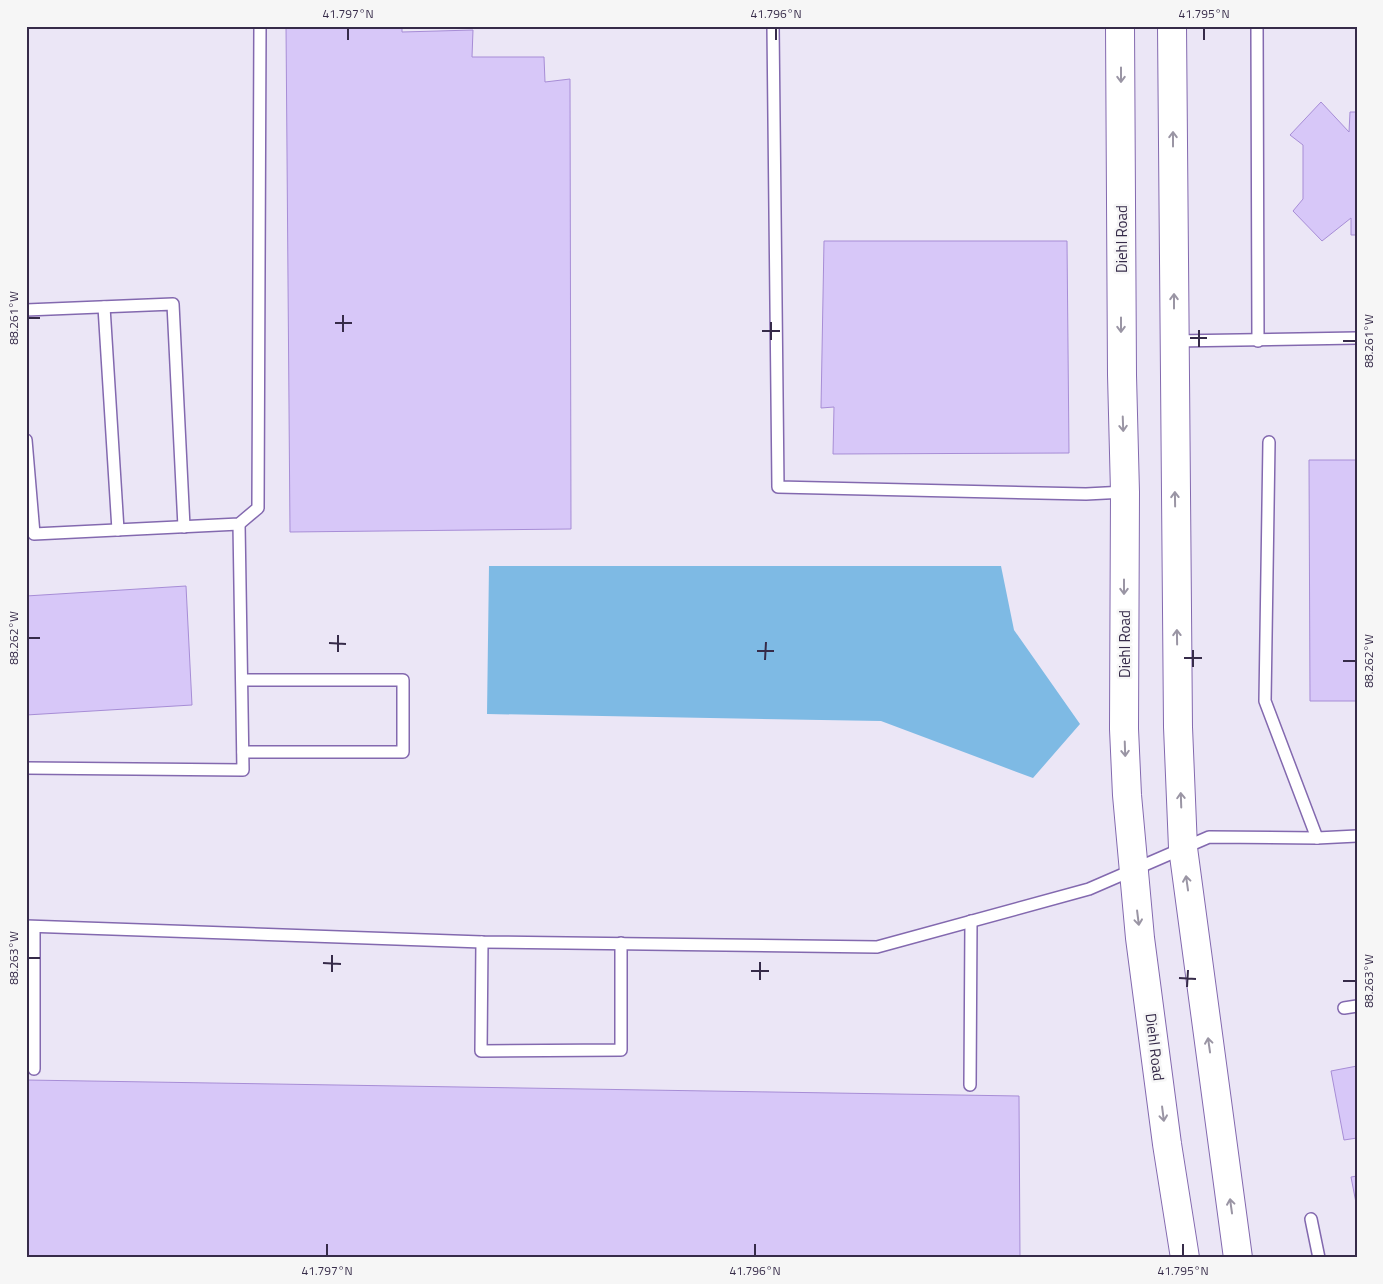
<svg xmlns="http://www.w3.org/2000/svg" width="1383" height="1284" font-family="'Titillium Web',sans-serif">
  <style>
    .water { fill: #7ebae4 }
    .building { fill: #d7c7f8; stroke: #a78dd6 }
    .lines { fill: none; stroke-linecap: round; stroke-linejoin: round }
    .service-casing { stroke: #8369af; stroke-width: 14 }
    .tertiary-casing { stroke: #8369af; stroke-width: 30 }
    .service { stroke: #fff; stroke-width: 11 }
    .tertiary { stroke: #fff; stroke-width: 28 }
    .oneway { stroke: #9a95a4 }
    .ticks { fill: none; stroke: #362b49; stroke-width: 2 }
    .labels { text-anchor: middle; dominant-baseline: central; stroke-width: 5; stroke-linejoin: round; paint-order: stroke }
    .street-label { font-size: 15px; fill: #362b49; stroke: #f6f6f6 }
    .neatline { fill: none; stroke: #362b49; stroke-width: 2 }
    .ticks-label { font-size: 12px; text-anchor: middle; fill: #362b49 }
  </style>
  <rect width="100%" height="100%" fill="#ebe6f6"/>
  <polygon class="water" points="489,566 1001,566 1014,630 1080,724 1033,778 881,721 487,714"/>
  <g class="building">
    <polygon points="286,26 402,26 402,32 473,30 472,57 544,57 545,82 570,79 571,529 290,532"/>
    <polygon points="1321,102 1349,132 1350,112 1357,112 1357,235 1351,235 1351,218 1322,241 1293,211 1303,199 1303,145 1290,135"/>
    <polygon points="824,241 1067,241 1069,453 833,454 834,407 821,408"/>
    <polygon points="1309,460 1357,460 1357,701 1310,701"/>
    <polygon points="186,586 192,705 26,715 26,596"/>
    <polygon points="1357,1066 1357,1138 1344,1140 1331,1071"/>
    <polygon points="26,1080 1019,1096 1020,1258 26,1258"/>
    <polygon points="1357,1176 1357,1208 1351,1177"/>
  </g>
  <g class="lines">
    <g class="service-casing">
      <g id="service">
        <polyline points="773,26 778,487 1086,494 1125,492"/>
        <polyline points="1257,26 1258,341"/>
        <polyline points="104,307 118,530"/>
        <polyline points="26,310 173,304 184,527"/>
        <polyline points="1174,341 1357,338"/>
        <polyline points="26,440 34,534 239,524 258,508 260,26"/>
        <polyline points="1269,442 1265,701 1317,838"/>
        <polyline points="242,680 403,680 403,752 243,752"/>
        <polyline points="26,768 243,770 239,524"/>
        <polyline points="26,926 482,942 877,947 1089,889 1209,837 1317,838 1357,836"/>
        <polyline points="34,927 34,1069"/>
        <polyline points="482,942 481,1051 621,1050 621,943"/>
        <polyline points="1344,1008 1357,1006"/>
        <polyline points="970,1085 971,921"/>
        <polyline points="1311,1219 1319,1258"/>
      </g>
    </g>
    <g class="tertiary-casing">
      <g id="tertiary">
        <polyline points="1120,26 1122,375 1125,492 1124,729 1127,795 1140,938 1167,1144 1185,1258"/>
        <polyline points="1172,26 1178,727 1183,848 1238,1258"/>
      </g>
    </g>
    <use href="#service" class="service"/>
    <use href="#tertiary" class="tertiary"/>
  </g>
  <defs><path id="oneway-shaft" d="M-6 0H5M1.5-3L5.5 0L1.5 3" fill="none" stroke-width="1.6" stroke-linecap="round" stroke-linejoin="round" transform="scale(1.25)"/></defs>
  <g class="oneway">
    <use href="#oneway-shaft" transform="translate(1121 75) rotate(90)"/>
    <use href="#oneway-shaft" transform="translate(1173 139) rotate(-90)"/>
    <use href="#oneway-shaft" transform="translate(1174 301) rotate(-90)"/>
    <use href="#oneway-shaft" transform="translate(1121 325) rotate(90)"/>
    <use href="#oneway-shaft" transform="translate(1123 424) rotate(88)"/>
    <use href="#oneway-shaft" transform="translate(1175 499) rotate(-91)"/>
    <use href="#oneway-shaft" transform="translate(1124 587) rotate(90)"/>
    <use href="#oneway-shaft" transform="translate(1177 637) rotate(-91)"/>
    <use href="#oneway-shaft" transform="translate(1125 749) rotate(88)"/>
    <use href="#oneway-shaft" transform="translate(1181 800) rotate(-92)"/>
    <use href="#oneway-shaft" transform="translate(1187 883) rotate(-98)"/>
    <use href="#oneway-shaft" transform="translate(1138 918) rotate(83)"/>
    <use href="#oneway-shaft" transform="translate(1209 1045) rotate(-98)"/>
    <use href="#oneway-shaft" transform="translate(1163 1114) rotate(83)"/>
    <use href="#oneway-shaft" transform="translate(1231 1206) rotate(-98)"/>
  </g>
  <path class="ticks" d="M348,40V28M776,40V28M1204,40V28M28,318H40M335,323H352M762,331H780M343,332V315M1190,338H1207M771,340V322M1343,341H1356M1199,347V330M28,638H40M329,643L346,644M757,651H774M338,652V635M1184,658H1202M765,660L766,642M1343,661H1356M1193,667V650M28,958H40M323,963L341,964M751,971H769M332,972V955M1179,978L1196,979M760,980V962M1343,981H1356M1187,987L1188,970M327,1256V1244M755,1256V1244M1183,1256V1244"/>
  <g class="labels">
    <g class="street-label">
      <text transform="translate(1121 239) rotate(-90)">Diehl Road</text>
      <text transform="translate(1124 644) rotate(-90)">Diehl Road</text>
      <text transform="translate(1155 1047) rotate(83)">Diehl Road</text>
    </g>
  </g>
  <rect width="1383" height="1284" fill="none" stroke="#f6f6f6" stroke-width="55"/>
  <rect x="28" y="28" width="1328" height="1228" class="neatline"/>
  <g class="ticks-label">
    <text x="348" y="18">41.797°N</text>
    <text x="776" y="18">41.796°N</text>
    <text x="1204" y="18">41.795°N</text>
    <text transform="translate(14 318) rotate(-90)" y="4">88.261°W</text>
    <text transform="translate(1369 341) rotate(-90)" y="4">88.261°W</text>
    <text transform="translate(14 638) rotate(-90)" y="4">88.262°W</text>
    <text transform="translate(1369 661) rotate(-90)" y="4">88.262°W</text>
    <text transform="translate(14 958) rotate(-90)" y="4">88.263°W</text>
    <text transform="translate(1369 981) rotate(-90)" y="4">88.263°W</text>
    <text x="327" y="1275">41.797°N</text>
    <text x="755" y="1275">41.796°N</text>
    <text x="1183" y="1275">41.795°N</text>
  </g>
</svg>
